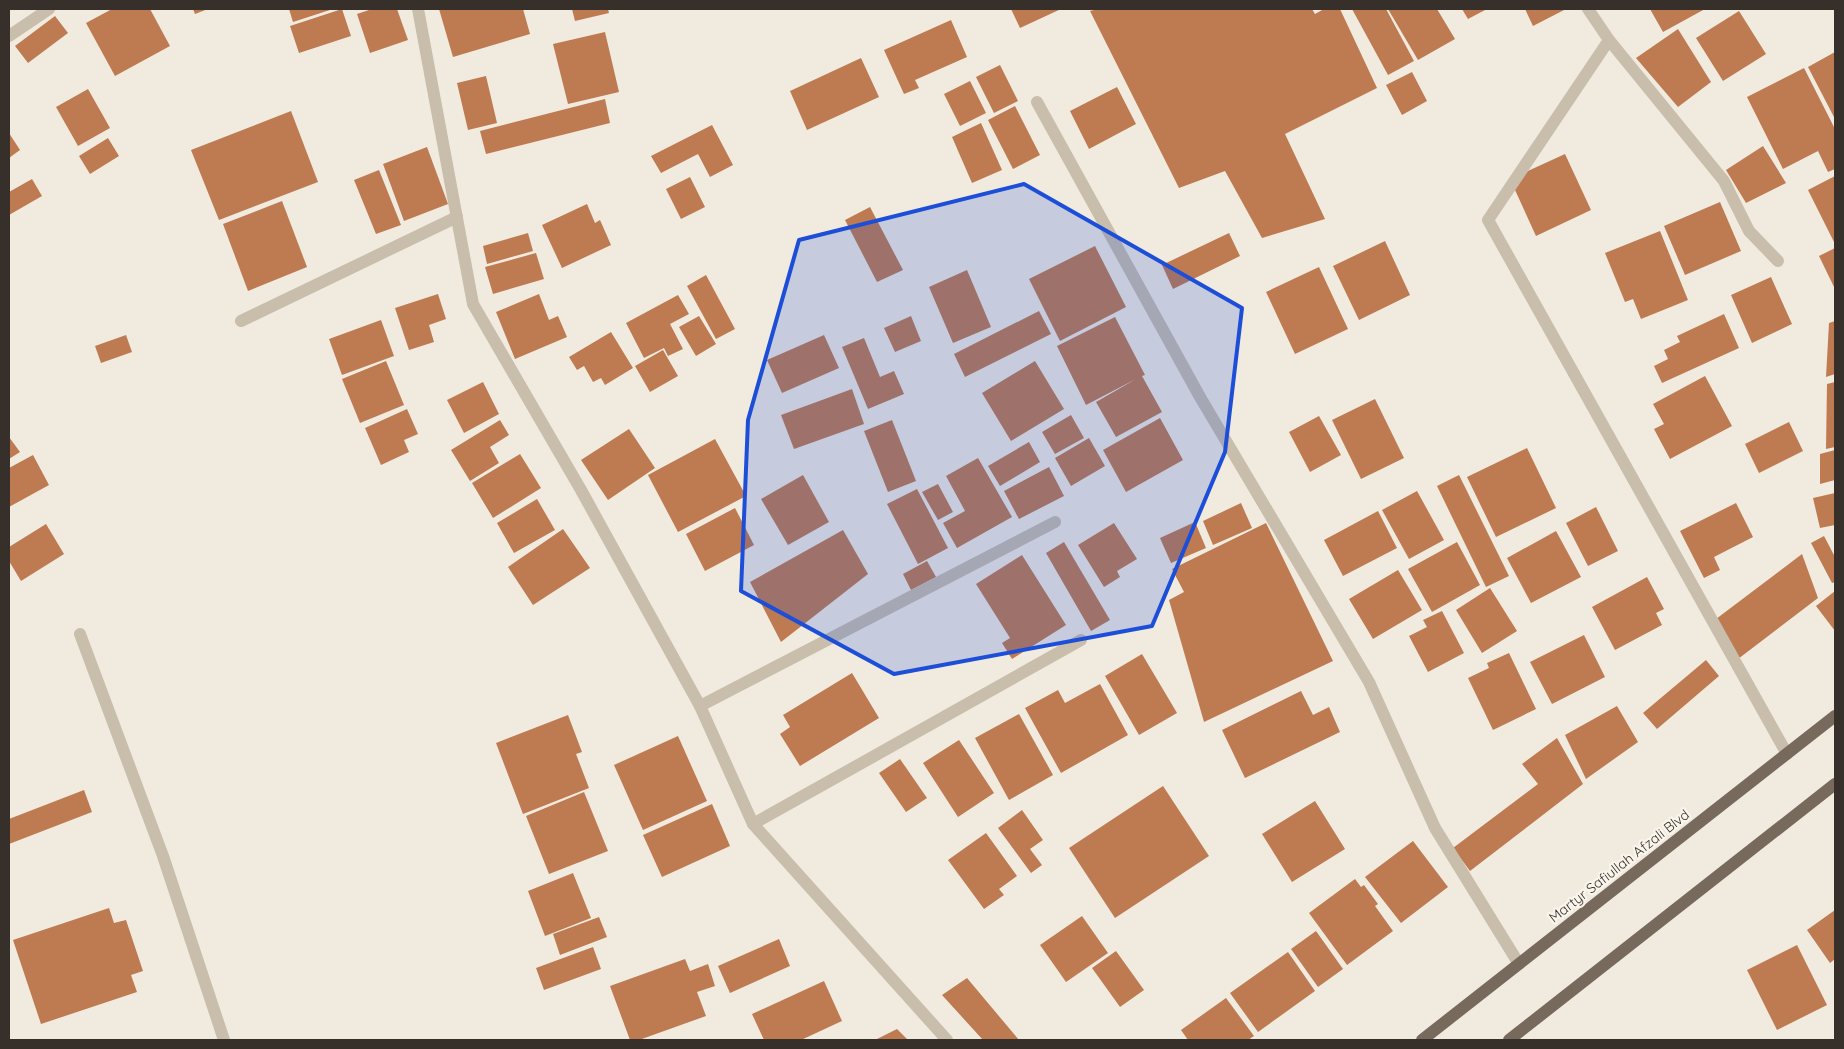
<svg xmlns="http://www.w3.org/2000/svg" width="1844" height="1049" font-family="Quicksand,sans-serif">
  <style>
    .building { fill: #be7a51 }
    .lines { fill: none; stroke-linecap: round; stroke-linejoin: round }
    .minor { stroke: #c9bdac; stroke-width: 12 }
    .tertiary { stroke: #c9bdac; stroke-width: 12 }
    .primary { stroke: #78695d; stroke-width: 12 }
    .marked { fill: #1d4ed8; fill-opacity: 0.2; stroke: #1d4ed8; stroke-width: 4; stroke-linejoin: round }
    .labels { text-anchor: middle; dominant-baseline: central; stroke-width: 4.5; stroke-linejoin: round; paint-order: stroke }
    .street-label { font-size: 14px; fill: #37302a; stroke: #f9f5ec }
  </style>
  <rect width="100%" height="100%" fill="#f1ebdf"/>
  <g class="building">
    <polygon points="112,9 150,9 170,46 115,76 86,23"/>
    <polygon points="193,9 208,9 195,14"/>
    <polygon points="289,9 333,9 293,22"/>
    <polygon points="342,9 351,36 299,53 290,26"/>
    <polygon points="372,9 397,9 408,40 370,53 357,14"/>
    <polygon points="439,9 523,9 530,34 453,57"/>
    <polygon points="572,9 608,9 609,13 575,21"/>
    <polygon points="1011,9 1061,9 1020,28"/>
    <polygon points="1098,9 1312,9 1315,14 1324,9 1340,9 1377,88 1285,134 1325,219 1262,238 1225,171 1179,188 1090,11"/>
    <polygon points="1352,9 1386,9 1414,61 1388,75"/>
    <polygon points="1388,9 1437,9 1455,39 1418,60"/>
    <polygon points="1462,9 1487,9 1468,19"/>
    <polygon points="1525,9 1566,9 1533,26"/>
    <polygon points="1650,9 1705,9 1663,32"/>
    <polygon points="1739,11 1766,54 1723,81 1696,38"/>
    <polygon points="55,16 68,33 28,63 15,46"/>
    <polygon points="951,20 967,57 915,80 919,88 904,94 884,50"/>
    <polygon points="1678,29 1711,82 1678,107 1636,58"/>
    <polygon points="605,32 619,92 568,104 553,44"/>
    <polygon points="1835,52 1835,119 1808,67"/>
    <polygon points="861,58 879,97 807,130 790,91"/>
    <polygon points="1000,65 1018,101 994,113 976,77"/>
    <polygon points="1804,68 1835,129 1835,169 1828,172 1818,151 1783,169 1747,97"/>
    <polygon points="1412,72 1427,101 1402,115 1386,85"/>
    <polygon points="486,76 497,123 468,130 457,83"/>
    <polygon points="970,81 986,113 960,126 944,94"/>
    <polygon points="1117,87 1136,124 1089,149 1070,111"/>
    <polygon points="88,89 110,128 78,146 56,107"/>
    <polygon points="605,99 610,123 486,154 480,131"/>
    <polygon points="1015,106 1040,155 1013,169 988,120"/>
    <polygon points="291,111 318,182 219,220 191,150"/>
    <polygon points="981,123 1002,170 972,183 952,137"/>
    <polygon points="712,125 733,165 710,177 698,154 661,173 651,156"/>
    <polygon points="9,133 20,150 9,158"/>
    <polygon points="108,138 119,156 90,174 79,156"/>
    <polygon points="1763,146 1786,183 1746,203 1726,170"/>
    <polygon points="427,147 448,204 404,221 383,164"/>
    <polygon points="1565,154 1591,210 1536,236 1510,179"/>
    <polygon points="379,170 401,225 376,234 354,180"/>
    <polygon points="1835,176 1835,244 1808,190"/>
    <polygon points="690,177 705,207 681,219 666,189"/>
    <polygon points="32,179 42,196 9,215 9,192"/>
    <polygon points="282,201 307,267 248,291 223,224"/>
    <polygon points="1720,202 1741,251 1685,275 1664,226"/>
    <polygon points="587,204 595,223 600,220 611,245 562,268 542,225"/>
    <polygon points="870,207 903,270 877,282 845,220"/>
    <polygon points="1660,231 1688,300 1641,319 1633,299 1625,302 1605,253"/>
    <polygon points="528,233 533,251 487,264 483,246"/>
    <polygon points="1229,233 1240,256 1173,289 1162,265"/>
    <polygon points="1385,241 1410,295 1359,320 1333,266"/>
    <polygon points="1095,246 1126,307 1060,341 1029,279"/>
    <polygon points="1835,248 1835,289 1819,256"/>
    <polygon points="536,253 544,279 493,294 485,267"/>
    <polygon points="1319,267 1348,329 1295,354 1266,292"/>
    <polygon points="967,270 991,327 953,343 929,287"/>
    <polygon points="706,275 735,329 716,339 687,286"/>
    <polygon points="1771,277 1792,324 1752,343 1731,295"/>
    <polygon points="438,294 446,319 429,325 434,342 409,350 395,308"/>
    <polygon points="539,294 549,320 558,316 567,337 515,359 496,312"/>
    <polygon points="678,295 689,314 670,324 683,349 668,356 664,348 644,358 626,323"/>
    <polygon points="1039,311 1051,334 965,377 954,354"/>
    <polygon points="1724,314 1739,348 1662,383 1654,366 1668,359 1664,350 1680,342 1677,336"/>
    <polygon points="699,316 716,344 696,356 679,327"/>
    <polygon points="911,316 921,341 895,352 884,328"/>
    <polygon points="1115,317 1145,375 1142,376 1162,412 1116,437 1096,402 1136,379 1086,405 1057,346"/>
    <polygon points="381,320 394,356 342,375 329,339"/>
    <polygon points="1835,321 1835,374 1826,377 1829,323"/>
    <polygon points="611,332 633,368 605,385 601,378 593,382 584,366 577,370 569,357"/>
    <polygon points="126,335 132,352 101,363 95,346"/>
    <polygon points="824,335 839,368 782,393 767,360"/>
    <polygon points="864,338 880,377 894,371 904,394 868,409 842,347"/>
    <polygon points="663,350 678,376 650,392 635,366"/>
    <polygon points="386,361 404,405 360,423 342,379"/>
    <polygon points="1035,361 1064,409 1011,441 982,393"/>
    <polygon points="1705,376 1732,426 1670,459 1654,429 1664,424 1653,404"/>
    <polygon points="483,382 499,414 464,433 447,400"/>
    <polygon points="1835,382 1835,447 1826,449 1827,384"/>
    <polygon points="852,389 864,424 794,449 781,415"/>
    <polygon points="1375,399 1404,458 1361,479 1332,420"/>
    <polygon points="407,409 418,434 404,440 409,452 381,465 365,428"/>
    <polygon points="1071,415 1084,438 1055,454 1042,432"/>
    <polygon points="1319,416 1341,455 1310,472 1289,432"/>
    <polygon points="1160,418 1183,460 1126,492 1103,450"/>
    <polygon points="500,420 509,435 490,447 499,463 470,481 451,450"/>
    <polygon points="892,420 916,481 888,492 864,431"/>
    <polygon points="1789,422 1803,451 1759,473 1745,444"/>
    <polygon points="629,429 655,468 608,500 581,460"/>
    <polygon points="9,437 20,452 9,459"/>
    <polygon points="1089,438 1105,466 1071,486 1055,458"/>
    <polygon points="715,439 746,496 678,532 648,475"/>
    <polygon points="1029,442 1040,462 1000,486 988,466"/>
    <polygon points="1527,448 1556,508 1496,537 1467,477"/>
    <polygon points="1835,450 1835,480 1820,484 1820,454"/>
    <polygon points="520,454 541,488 493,518 472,483"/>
    <polygon points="33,455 49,485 9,507 9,468"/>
    <polygon points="978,458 1012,517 957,548 943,523 965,511 946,476"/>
    <polygon points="1049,467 1064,496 1019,519 1004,491"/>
    <polygon points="803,475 829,522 788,545 761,499"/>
    <polygon points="1459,475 1509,576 1486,587 1437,486"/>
    <polygon points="938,484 953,512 938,520 922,492"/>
    <polygon points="917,489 948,548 918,564 887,504"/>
    <polygon points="1417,491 1444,540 1409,559 1382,510"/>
    <polygon points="1835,493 1835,525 1820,528 1813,498"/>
    <polygon points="537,499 555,530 514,553 497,523"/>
    <polygon points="1241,503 1252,528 1213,545 1203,521"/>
    <polygon points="1736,503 1753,537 1714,557 1720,570 1704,578 1680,531"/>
    <polygon points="1596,507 1618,551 1588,566 1566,523"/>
    <polygon points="735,508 754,545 705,571 686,534"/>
    <polygon points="1378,511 1397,548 1343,576 1324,540"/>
    <polygon points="1195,522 1206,548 1171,563 1160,538"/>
    <polygon points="1114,523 1137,559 1117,571 1120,577 1104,587 1078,545"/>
    <polygon points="1266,523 1333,661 1204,722 1169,600 1184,592 1172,569"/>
    <polygon points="46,524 64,554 21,581 9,561 9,547"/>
    <polygon points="563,529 590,568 533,605 508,567"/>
    <polygon points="843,530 868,574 781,642 750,582"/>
    <polygon points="1556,531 1581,577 1531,603 1507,558"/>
    <polygon points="1824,536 1835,557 1835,582 1832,583 1811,543"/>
    <polygon points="1064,542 1110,620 1091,631 1046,553"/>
    <polygon points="1457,542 1480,585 1432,612 1408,569"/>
    <polygon points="1802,554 1818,598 1738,659 1716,619"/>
    <polygon points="1022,555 1066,625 1012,659 1002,643 1010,638 976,584"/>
    <polygon points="927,561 936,577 911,590 903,574"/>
    <polygon points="1398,570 1422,610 1373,639 1349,599"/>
    <polygon points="1647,577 1664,609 1656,613 1662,625 1615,650 1592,607"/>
    <polygon points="1490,588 1517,631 1482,653 1456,610"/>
    <polygon points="1835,591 1835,631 1816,606"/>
    <polygon points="1442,611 1464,653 1428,672 1409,636 1427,627 1423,620"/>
    <polygon points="1584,635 1605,677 1552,704 1530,662"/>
    <polygon points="1509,653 1536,709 1493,730 1468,678 1489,668 1487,663"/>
    <polygon points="1142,654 1177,713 1139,735 1105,676"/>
    <polygon points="1706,660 1719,676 1657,729 1643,713"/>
    <polygon points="852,673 879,718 800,766 780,734 790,727 783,715"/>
    <polygon points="1100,684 1128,735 1061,773 1025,708 1058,690 1065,703"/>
    <polygon points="1301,691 1313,715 1329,707 1340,732 1245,778 1222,730"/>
    <polygon points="1617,706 1638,742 1586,779 1565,735"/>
    <polygon points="1019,714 1053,775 1009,800 975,738"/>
    <polygon points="568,715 582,752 576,754 589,788 523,814 496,743"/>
    <polygon points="678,736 707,801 643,830 614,765"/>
    <polygon points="1557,738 1583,784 1470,871 1453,848 1538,784 1522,764"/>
    <polygon points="959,740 994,793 958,817 923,763"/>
    <polygon points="900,759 927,798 906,812 879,773"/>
    <polygon points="1163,786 1209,856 1115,918 1069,848"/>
    <polygon points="84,790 92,812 9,844 9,819"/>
    <polygon points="584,792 608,851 549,874 526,816"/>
    <polygon points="1315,801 1345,849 1292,882 1262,834"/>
    <polygon points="712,804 730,846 662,877 643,835"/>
    <polygon points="1022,810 1043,840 1030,849 1042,865 1031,873 998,828"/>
    <polygon points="986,833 1017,876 999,889 1004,895 984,909 948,860"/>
    <polygon points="1413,841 1448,887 1401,923 1365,877"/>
    <polygon points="573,873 591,918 545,936 528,891"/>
    <polygon points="1355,879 1361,887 1364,885 1378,904 1375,906 1393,931 1347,965 1309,913"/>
    <polygon points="109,908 114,923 126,920 143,971 131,975 137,992 41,1024 13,940"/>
    <polygon points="1835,910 1835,959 1830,963 1807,930"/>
    <polygon points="1082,916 1108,953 1066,982 1040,945"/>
    <polygon points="599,917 607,937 560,955 553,934"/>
    <polygon points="1316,931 1343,969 1318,987 1291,949"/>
    <polygon points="779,939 790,966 730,993 718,966"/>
    <polygon points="1797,945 1827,1005 1777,1030 1747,970"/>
    <polygon points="593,947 601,969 544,990 536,968"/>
    <polygon points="1116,951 1144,990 1120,1007 1092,968"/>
    <polygon points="1288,952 1315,991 1258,1032 1230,993"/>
    <polygon points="685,959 690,971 708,964 715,986 697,992 706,1016 639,1040 630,1040 610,986"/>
    <polygon points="967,978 1019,1040 983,1040 942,995"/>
    <polygon points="824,981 842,1021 801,1040 764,1040 752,1014"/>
    <polygon points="1226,998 1254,1036 1248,1040 1188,1040 1181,1030"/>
    <polygon points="897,1029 908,1040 875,1040"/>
  </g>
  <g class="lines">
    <g class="minor">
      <polyline points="1588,9 1609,40 1724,181 1749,231 1778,261"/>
      <polyline points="9,36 49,9"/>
      <polyline points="1609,40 1488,220 1787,754"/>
      <polyline points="1037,102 1200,397 1369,682 1435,828 1519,964"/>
      <polyline points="241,321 457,217"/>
      <polyline points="80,634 163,856 224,1040"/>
      <polyline points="700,706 1055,522"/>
      <polyline points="753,824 1081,640"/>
    </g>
    <polyline class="tertiary" points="418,9 473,304 581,490 700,706 753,824 947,1040"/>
    <g class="primary">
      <polyline points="1422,1040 1835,716"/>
      <polyline points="1509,1040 1835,784"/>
    </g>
  </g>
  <path class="marked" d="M1024,184L1242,308L1225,452L1152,626L894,674L741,591L748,420L799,240Z"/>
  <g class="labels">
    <g class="street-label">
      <text transform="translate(1619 866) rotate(-38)">Martyr Safiullah Afzali Blvd</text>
    </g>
  </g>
  <rect width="1844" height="1049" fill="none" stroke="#37302a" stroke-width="20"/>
</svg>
